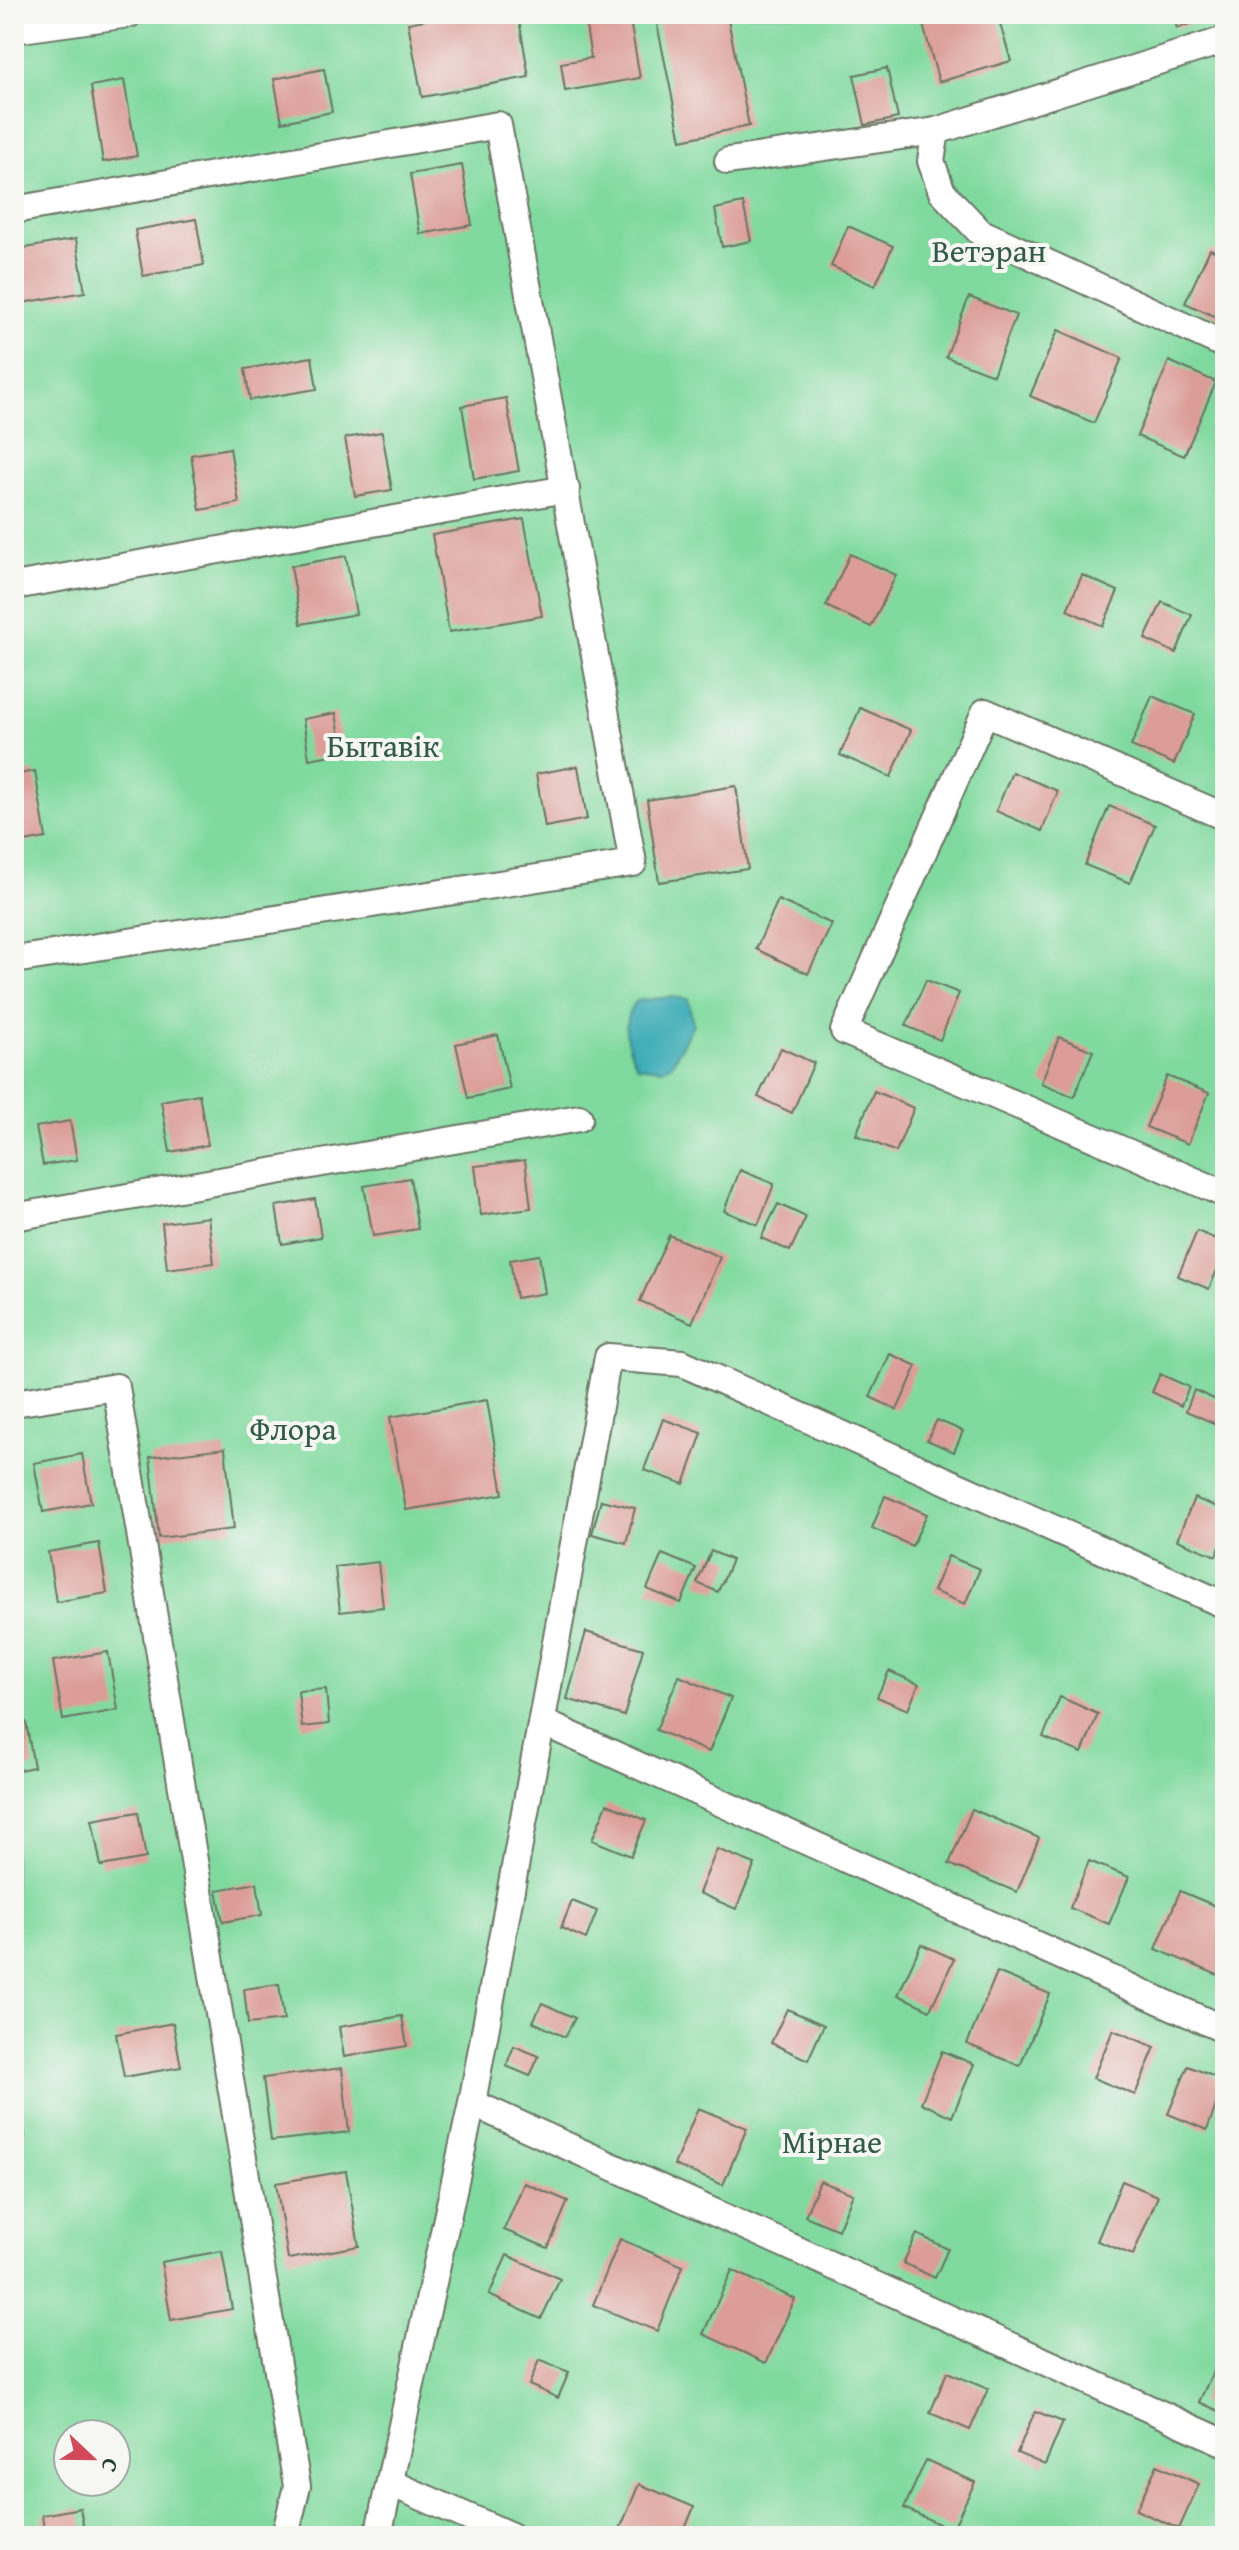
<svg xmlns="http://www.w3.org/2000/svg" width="1239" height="2550" font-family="'Gentium Book Plus',serif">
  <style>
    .green { fill: #80da9f; stroke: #508c6a; stroke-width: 2; fill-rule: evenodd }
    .water { fill: #3aabb6; stroke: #2c7475; stroke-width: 2 }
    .building { fill: #dc9c97 }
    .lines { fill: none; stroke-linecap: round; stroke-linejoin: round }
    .service-casing { stroke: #687564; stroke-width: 30 }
    .service { stroke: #fff; stroke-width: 26 }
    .labels { text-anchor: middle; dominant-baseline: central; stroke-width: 8; stroke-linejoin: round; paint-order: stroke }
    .park-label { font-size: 32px; fill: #325c49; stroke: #f6f6f2 }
  </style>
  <rect width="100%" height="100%" fill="#f6f6f2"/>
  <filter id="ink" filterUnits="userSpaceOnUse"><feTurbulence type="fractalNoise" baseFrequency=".0125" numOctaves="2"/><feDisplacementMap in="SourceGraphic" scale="16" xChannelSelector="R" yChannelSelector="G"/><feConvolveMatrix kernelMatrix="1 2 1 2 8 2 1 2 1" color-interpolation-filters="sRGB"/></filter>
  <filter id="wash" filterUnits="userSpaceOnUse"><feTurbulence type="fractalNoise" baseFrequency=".006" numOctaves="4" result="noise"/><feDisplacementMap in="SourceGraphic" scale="32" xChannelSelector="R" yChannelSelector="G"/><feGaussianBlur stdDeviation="1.8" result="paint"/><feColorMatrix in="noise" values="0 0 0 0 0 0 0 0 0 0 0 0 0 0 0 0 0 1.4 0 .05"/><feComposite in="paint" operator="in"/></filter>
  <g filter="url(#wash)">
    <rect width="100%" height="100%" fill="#f1ddbe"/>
    <path class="green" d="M14,14H1225V2536H14ZM68,2434H116V2482H68Z"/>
    <path class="water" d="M670,997L688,999L693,1024L672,1064L663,1069L637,1066C626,1044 619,1022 636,1001Z"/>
    <g id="blocks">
      <g class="building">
        <polygon points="455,14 518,14 529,77 422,97 408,23"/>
        <polygon points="584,14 629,14 640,78 565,91 561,63 591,58"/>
        <polygon points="705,14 727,14 749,126 681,140 657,24"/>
        <polygon points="920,14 997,14 1011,61 939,82"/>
        <polygon points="1173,14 1219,14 1219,15 1177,28"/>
        <polygon points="887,68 898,118 865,125 854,75"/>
        <polygon points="324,69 332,112 282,122 274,79"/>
        <polygon points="124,80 137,156 103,162 91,86"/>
        <polygon points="462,165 472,225 420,234 410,174"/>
        <polygon points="743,203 751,241 722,247 715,209"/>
        <polygon points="196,219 204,265 143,276 135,230"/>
        <polygon points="848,226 893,246 875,286 831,266"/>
        <polygon points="76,239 85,292 16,304 14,250"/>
        <polygon points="1210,249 1225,256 1225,321 1185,303"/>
        <polygon points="969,297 1016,315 993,375 946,357"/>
        <polygon points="1058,330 1122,358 1094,423 1030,396"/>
        <polygon points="312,357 317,389 250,400 245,369"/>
        <polygon points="1169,361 1216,382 1184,456 1137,436"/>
        <polygon points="506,398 519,471 474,479 462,406"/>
        <polygon points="382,432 392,490 355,496 345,438"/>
        <polygon points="230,448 239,503 200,510 191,455"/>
        <polygon points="524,519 542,616 449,632 432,535"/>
        <polygon points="850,554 896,575 871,627 826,606"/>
        <polygon points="346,556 356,614 301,624 291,566"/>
        <polygon points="1082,575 1118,591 1103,626 1067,610"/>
        <polygon points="1162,602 1192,615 1176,653 1145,639"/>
        <polygon points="1152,696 1195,714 1174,764 1131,746"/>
        <polygon points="860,708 911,730 891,777 840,755"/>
        <polygon points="336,713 343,753 309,759 303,719"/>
        <polygon points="578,766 587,819 545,827 536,774"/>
        <polygon points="35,771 46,838 14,844 14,775"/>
        <polygon points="1012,772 1058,791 1042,831 996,811"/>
        <polygon points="736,786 748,869 659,882 647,800"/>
        <polygon points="1109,806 1155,825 1130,883 1085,865"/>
        <polygon points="778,900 832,924 808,974 756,949"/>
        <polygon points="926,980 959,993 940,1040 906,1026"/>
        <polygon points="498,1035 510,1089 468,1098 456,1044"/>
        <polygon points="1059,1037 1093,1051 1074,1097 1041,1083"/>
        <polygon points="781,1048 814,1063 792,1113 758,1097"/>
        <polygon points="1167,1076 1209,1093 1188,1144 1146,1127"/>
        <polygon points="874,1091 914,1108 896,1152 856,1135"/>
        <polygon points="199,1094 208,1145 170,1152 161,1101"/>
        <polygon points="70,1121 77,1160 43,1165 36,1127"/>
        <polygon points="525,1160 531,1208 481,1215 475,1166"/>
        <polygon points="740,1170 774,1184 758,1225 724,1211"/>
        <polygon points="410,1178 418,1229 373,1236 364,1186"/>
        <polygon points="315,1199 321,1237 282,1244 276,1206"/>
        <polygon points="778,1204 806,1217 790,1251 761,1238"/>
        <polygon points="208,1217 214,1263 167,1269 162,1223"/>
        <polygon points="1197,1231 1225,1243 1225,1251 1209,1289 1178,1276"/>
        <polygon points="669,1235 720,1257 692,1323 640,1301"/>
        <polygon points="539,1255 545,1293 516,1298 510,1260"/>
        <polygon points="890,1354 917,1366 897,1410 870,1397"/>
        <polygon points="1160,1374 1189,1387 1181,1406 1152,1392"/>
        <polygon points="1194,1390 1225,1404 1225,1428 1186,1411"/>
        <polygon points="487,1400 503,1494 406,1510 390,1417"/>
        <polygon points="663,1419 702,1433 684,1484 644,1470"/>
        <polygon points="937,1420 963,1431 954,1452 927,1440"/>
        <polygon points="225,1448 234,1529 159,1538 150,1457"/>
        <polygon points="82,1454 91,1503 43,1512 34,1463"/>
        <polygon points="885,1496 927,1514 912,1546 872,1528"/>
        <polygon points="1194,1498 1225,1510 1225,1536 1216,1556 1177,1540"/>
        <polygon points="601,1500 635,1508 626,1543 592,1534"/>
        <polygon points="99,1543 107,1593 56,1602 48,1552"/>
        <polygon points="711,1551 732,1560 718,1592 697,1583"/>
        <polygon points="662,1554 696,1568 681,1603 647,1589"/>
        <polygon points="948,1556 980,1569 965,1604 933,1591"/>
        <polygon points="378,1562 383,1607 340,1612 335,1567"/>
        <polygon points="586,1632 643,1649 624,1716 567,1699"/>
        <polygon points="108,1652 118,1710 63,1720 53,1661"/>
        <polygon points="889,1671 919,1684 908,1710 877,1697"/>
        <polygon points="679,1676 731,1698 709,1752 656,1730"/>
        <polygon points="326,1689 329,1724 302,1727 298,1691"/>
        <polygon points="1060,1697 1098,1714 1082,1753 1043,1737"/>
        <polygon points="26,1722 34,1767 14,1771 14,1724"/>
        <polygon points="607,1804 646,1820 631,1856 592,1840"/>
        <polygon points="972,1809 1039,1838 1017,1892 949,1864"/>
        <polygon points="138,1812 146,1858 101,1866 92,1820"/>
        <polygon points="717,1849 755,1864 736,1909 699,1893"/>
        <polygon points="1089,1861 1129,1877 1109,1924 1070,1908"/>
        <polygon points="257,1883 262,1915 223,1922 217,1890"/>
        <polygon points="1180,1891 1225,1910 1225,1963 1220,1976 1156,1949"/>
        <polygon points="572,1901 597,1911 586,1939 561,1928"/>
        <polygon points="921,1944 954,1959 930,2010 898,1995"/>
        <polygon points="997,1972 1050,1994 1020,2066 967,2044"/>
        <polygon points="279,1984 284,2020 248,2024 244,1989"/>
        <polygon points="542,2003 575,2018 565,2037 533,2022"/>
        <polygon points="787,2009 824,2025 808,2060 771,2043"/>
        <polygon points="402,2016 407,2046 344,2057 339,2027"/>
        <polygon points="173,2023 181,2067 124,2077 116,2034"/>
        <polygon points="1113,2030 1155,2047 1135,2095 1093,2078"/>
        <polygon points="514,2046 539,2056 530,2076 506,2066"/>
        <polygon points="942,2051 974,2064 952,2117 921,2103"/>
        <polygon points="1188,2066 1225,2081 1207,2130 1168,2114"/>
        <polygon points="342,2068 349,2132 271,2141 263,2078"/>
        <polygon points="698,2108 747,2128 723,2185 674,2165"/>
        <polygon points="21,2111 25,2137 14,2139 14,2112"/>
        <polygon points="346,2171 359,2246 288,2259 276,2183"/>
        <polygon points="820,2181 853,2194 838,2230 805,2216"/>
        <polygon points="1122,2181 1158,2196 1133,2255 1097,2241"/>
        <polygon points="524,2183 568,2201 548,2248 504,2230"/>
        <polygon points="917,2234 948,2249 935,2278 903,2263"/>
        <polygon points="620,2239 683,2266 657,2331 593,2305"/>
        <polygon points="222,2251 232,2309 171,2320 161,2262"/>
        <polygon points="507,2255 560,2279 541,2319 489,2295"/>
        <polygon points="732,2270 795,2299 766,2363 703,2334"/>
        <polygon points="539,2360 569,2372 558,2398 529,2385"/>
        <polygon points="1216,2365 1225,2370 1225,2414 1199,2402"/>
        <polygon points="947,2372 988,2389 970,2430 930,2413"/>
        <polygon points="1035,2411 1063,2422 1045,2465 1017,2453"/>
        <polygon points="926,2460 975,2482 952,2530 904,2508"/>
        <polygon points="1157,2465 1199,2484 1179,2529 1136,2510"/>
        <polygon points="639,2484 694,2507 682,2536 617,2536"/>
        <polygon points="80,2508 85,2536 45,2536 42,2515"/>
      </g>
    </g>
  </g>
  <g filter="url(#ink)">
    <use href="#blocks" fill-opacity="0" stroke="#687564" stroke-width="2"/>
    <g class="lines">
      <g class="service-casing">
        <g id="service">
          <polyline points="14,30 129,14"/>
          <polyline points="936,131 931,161 942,192 980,232 1225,345"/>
          <polyline points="728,161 936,131 1225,40"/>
          <polyline points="14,210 498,125 633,863 14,960"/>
          <polyline points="14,586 566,489"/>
          <polyline points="1225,817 985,712 844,1031 1225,1194"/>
          <polyline points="14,1217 579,1118"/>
          <polyline points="14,1403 116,1387 297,2486 285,2536"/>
          <polyline points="542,1722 1225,2030"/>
          <polyline points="472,2103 1225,2443"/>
          <polyline points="391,2483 511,2536"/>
          <polyline points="378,2536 472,2103 608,1357 682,1363 1225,1605"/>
        </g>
      </g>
      <use href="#service" class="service"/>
    </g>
  </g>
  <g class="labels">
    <g class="park-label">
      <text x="989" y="250">Ветэран</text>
      <text x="383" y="745">Бытавік</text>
      <text x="293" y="1428">Флора</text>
      <text x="832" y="2141">Мірнае</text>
    </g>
  </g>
  <rect width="1239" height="2550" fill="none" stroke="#f6f6f2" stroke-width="48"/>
  <g transform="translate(92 2458) rotate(112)"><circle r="38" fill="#f6f6f2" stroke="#a0aca6" stroke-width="2"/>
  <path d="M0-6L14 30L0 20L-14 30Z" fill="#d1495b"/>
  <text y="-12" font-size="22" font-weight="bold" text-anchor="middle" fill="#1f3d34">С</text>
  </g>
</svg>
